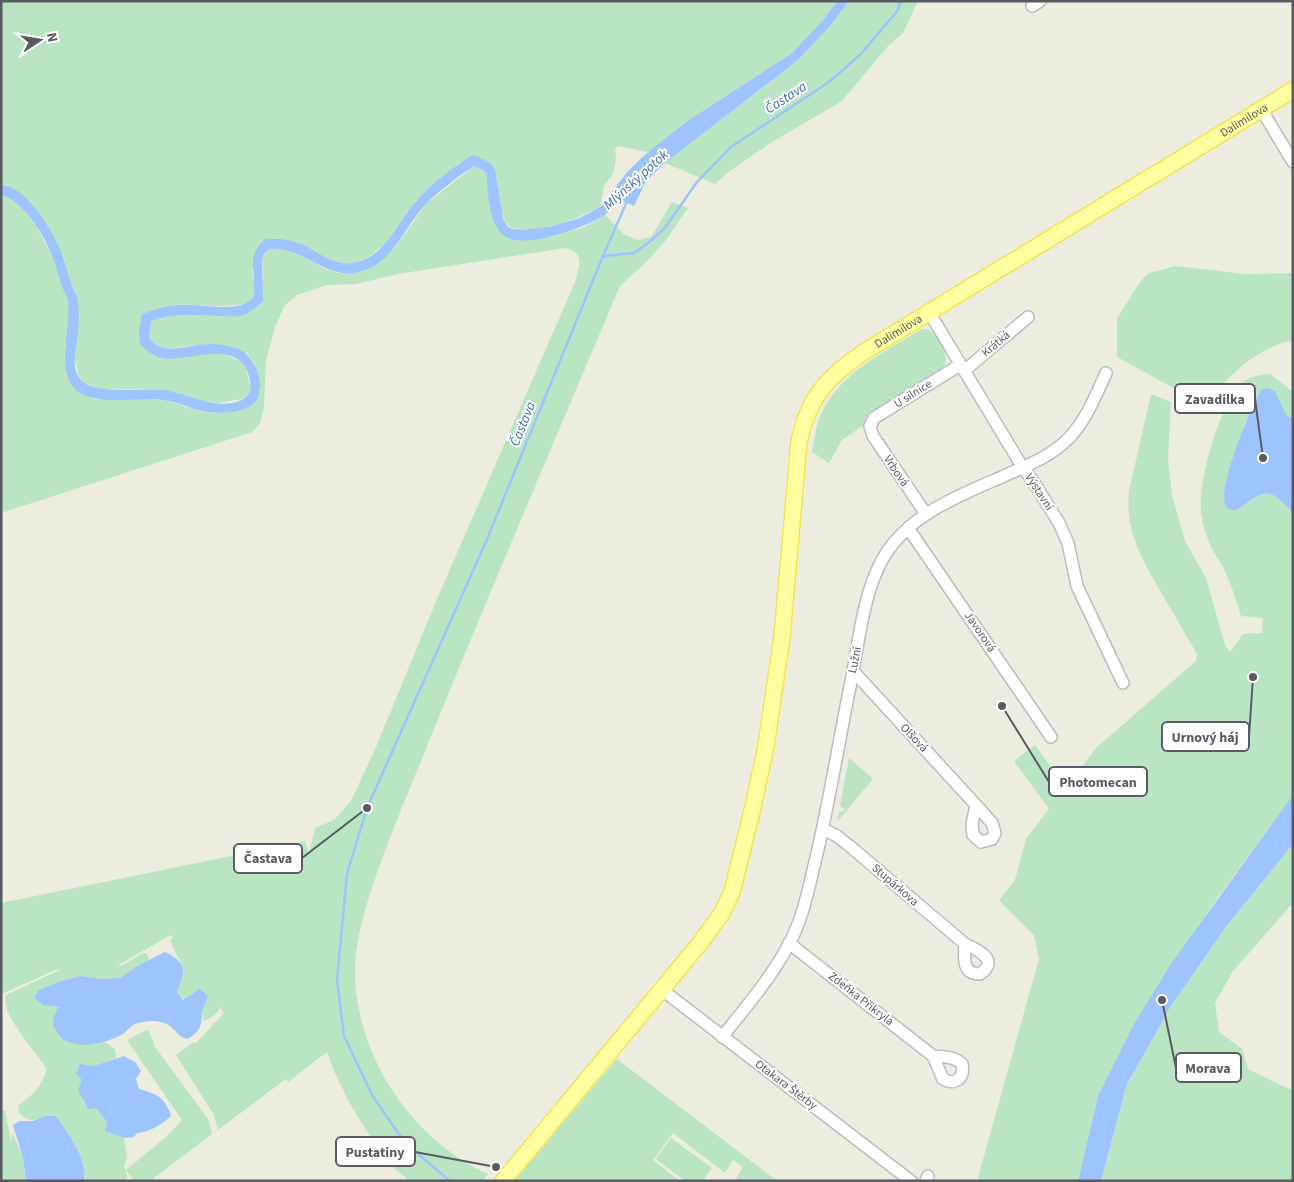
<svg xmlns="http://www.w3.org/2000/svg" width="1294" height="1182" font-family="'Source Sans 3',sans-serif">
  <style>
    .green { fill: #bae5c2 }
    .water { fill: #9dc4ff }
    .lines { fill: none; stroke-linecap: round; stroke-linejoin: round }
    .stream { stroke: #9dc4ff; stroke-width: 2.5 }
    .minor-casing { stroke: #babcc2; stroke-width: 14 }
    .major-casing { stroke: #f6e34f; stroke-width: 18 }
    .minor { stroke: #fff; stroke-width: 11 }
    .major { stroke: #ffffa2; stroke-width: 15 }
    .labels { text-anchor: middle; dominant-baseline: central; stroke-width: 4; stroke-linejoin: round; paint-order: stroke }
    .street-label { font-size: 12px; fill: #585b61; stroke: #fff }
    .water-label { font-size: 14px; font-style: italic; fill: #3c68c6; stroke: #fff }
    .leader { fill: none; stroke: #585b61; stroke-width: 2 }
    .callout-dot { fill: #585b61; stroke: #fff; stroke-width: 2 }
    .callout { fill: #fff; stroke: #585b61; stroke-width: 2 }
    .callout-label { font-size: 14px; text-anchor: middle; font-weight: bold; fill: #585b61 }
  </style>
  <rect width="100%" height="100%" fill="#ececdf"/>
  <g class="green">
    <path d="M1,1H837L823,20L792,53L686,122L648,152L618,146L615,150L616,159L614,170L612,176L604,185L600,207C581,217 512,248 503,217C497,198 501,176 489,162L459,165L437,182L419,198L406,213L388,241L366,259L352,263H340L327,259L316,252L275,238L252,270C253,278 256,291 253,297C244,313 190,302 173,305C163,307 152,311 142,314L152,355L218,353L231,357L240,361L246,368L250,387L248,395L242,399L217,403L205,402L170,391L152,389H98L83,383L79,376L74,356L76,293L71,284L63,255L13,188L1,185Z"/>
    <polygon points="849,1 918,1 903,33 888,46 842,101 772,142 727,173 715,184 665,163 798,60 830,26"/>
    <path d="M474,166L483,170L486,173L494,222L522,240L551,237L568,232L584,227L605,215L625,235L638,240L651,237L672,202L688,208L666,240L648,260L620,286C556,437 491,589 429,741C410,789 389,836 373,885C364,912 356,939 355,967C353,1052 411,1140 488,1174L482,1181H410L396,1170L375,1144L350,1104L334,1071L327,1052L288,1082L286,1079L218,1130L214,1115L176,1055L192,1043L197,1042L224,1013L220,1007C217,1015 211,1018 203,1021V1007L184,1000L177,992C189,967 179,963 170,940L173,938L171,935L118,965L121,966L143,953H147L149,961L137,966L120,978L103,979L80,976L58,982L39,990L34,997L60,1007L77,1044L103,1041L115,1049L116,1058L93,1066L82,1080L83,1101L88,1108H96L107,1122L106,1131L124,1138L127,1158L124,1165L128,1181H84C87,1157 69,1135 56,1116C39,1116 29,1128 18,1110L19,1105C33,1095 42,1086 47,1069C36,1052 0,1014 6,995L60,970H55L2,994L1,903L305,841L309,854L315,828L334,820L351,801L376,747L437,599L575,282C579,267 586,253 565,248L398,274L356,284L327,285L297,295L285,305L275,327L266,360L264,407L260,423L252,432L1,513V195L8,197L21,207L36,226L54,259L69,304V331L65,344L66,367L95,399H152L168,401L203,412L217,413L246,408L259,376L254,363L247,353C232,351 216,345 200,345C179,344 168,357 149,339L151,321L162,317L174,315L256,308C258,299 262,289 263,280C265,266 257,260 269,249C291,246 304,259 323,268C327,270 333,271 338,273L395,248L426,204Z"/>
    <path d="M1176,266L1245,274L1293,273V340C1268,345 1243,362 1226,381C1219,388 1215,399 1210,408L1117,357V318L1140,282L1149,273Z"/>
    <path d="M927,329C938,334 951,355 944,367L868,414L865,419L864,425L842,440L829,463L812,452C814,443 815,432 818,422C834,376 881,354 920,330Z"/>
    <path d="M1270,374L1293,392V419L1286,415L1281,406L1246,421L1228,475L1224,493L1237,510C1265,490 1268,485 1293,513V795L1211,907L1134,1024L1098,1096L1078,1181H977L1039,959L1034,935L999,900L1015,880L1026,839L1049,809L1014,761L1035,745L1066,788L1096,748L1196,661L1197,654C1185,634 1174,614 1162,594C1142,559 1125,533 1129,491L1151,394L1171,402L1168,459L1172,495L1185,541L1206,578L1225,645L1230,652L1243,634L1262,633L1263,618L1241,616C1236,600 1231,584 1224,569C1220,560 1212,552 1209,542C1205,533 1201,519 1201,509C1199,478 1220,404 1242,383C1249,376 1261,375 1270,374Z"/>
    <polygon points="849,758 873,779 837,822 839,812 842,812 845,809 840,806"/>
    <polygon points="1293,844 1293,903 1233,971 1215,1003 1219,1032 1242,1049 1248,1069 1293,1091 1293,1181 1101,1181 1127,1084 1147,1049 1169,1009 1225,928"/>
    <polygon points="148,1029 155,1047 208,1119 212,1134 150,1181 134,1181 126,1170 166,1137 182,1120 127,1040"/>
    <polygon points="617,1059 777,1181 735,1181 743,1167 733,1160 725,1173 673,1133 653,1160 680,1181 514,1181"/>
    <polygon points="5,1110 11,1142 13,1134 23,1158 26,1181 1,1181 1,1111"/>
    <polygon points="671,1138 712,1168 702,1181 685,1181 656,1159"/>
  </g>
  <g class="water">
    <path d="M837,1H849L830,26L798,60L665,163L646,181L634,206L620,200C615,206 610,212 603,216C584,228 518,253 501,233C487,217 489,192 486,173L483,170L474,166C457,177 440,190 426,204C402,229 393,268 352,273C321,276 300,245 269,249L264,254L262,260L263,301C257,307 249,314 240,316C234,317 227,316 221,316C196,315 174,312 151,321L149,339C165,355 179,347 199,345C210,343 221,344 232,347C238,349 245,351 248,356C256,365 263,379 259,391C259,394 258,399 256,401C247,414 216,414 202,411C189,408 176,401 162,400C138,397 97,406 77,391C55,374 71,326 68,303C68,297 64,292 62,286C59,278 57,269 54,261C47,239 24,201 1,195V185C5,186 9,186 12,188C33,198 56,236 63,257C66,265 68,274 71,283C73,290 78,295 78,304C79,312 79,322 78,330C77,347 69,367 82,381C95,396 150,386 171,391C193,397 223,412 245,398C250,394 251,387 250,381C243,335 188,363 162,358C152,356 147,350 140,344L139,332L142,314C153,310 164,306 176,305C196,304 217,309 237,306C242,305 251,301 253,297C255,294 254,288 254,285C254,264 248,256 265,239C277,238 287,239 299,243C317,250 331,266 352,263C387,258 397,220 419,198C434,181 454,167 473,155L489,162L495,169L503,219L508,227L513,229L522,230L549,227L580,218L600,207L628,171L648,152L686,122L792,53L823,20Z"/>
    <path d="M1267,388L1275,391L1286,415L1293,419V513C1267,485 1265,490 1237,510C1233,510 1229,511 1226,507C1216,488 1251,409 1261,390Z"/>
    <polygon points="1293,795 1293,844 1225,928 1169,1009 1147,1049 1127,1084 1101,1181 1078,1181 1098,1096 1134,1024 1171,964"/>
    <path d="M165,952C187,962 186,971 177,992L183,1000L200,989L208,996C207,999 204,1004 203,1008C200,1024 204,1030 187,1039C173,1035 175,1022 154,1021C149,1021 140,1022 135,1024C130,1026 127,1031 123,1034C108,1043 78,1050 63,1039C59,1036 56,1030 53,1026L54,1016L59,1007L43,1005L34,997L39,990L58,982L80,976L103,979L120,978L137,966Z"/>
    <path d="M124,1056L135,1062L141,1071L136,1079L139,1089C157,1094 165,1097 171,1116C161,1125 150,1132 137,1133L134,1137L124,1138L105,1131L107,1122L96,1108L88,1109L78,1090L82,1080L76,1074L80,1064L93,1066Z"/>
    <path d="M46,1116H56C69,1135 87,1157 84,1181H26L23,1158L13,1125L19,1121H33Z"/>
  </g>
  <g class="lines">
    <g class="stream">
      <polyline points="603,256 634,253 647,244 664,229 697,182 731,147 829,82 860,55 898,10 901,1"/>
      <polyline points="450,1181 405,1143 372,1095 344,1036 337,980 347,874 367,808 485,544 603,256 628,199"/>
    </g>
    <g class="minor-casing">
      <g id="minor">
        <polyline points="1032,6 1040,1"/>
        <polyline points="1261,109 1293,162"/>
        <polyline points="929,312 1023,468 1033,481 1059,523 1068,543 1077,586 1123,683"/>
        <polyline points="964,371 1028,317"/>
        <polyline points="926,514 873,436 870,426 874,418 960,365"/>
        <polyline points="908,528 1051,737"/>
        <polyline points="853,671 976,805 992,823 995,833 992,839 981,842 973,835 972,824 976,805"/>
        <path d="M823,829L837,836L852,848L965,944C976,949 1001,960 980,974C962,974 964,958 965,944"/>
        <path d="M789,943L933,1056C944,1057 954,1056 962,1064C965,1078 955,1086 943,1079L933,1056"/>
        <polyline points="661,989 911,1181"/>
        <path d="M722,1037C746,1007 771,978 789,944C802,920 808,892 814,866C829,806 838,744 851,682C858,646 863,597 880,564C904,516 958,496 1004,476C1028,465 1052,456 1070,437C1087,418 1096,395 1106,373"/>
        <polyline points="926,1181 928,1176"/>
      </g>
    </g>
    <g class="major-casing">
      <g id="major">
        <path id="s1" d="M503,1181L701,942L722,913L732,892L753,807L766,746L782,637L799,442C808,398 828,376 864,352L1293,90"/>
      </g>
    </g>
    <use href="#minor" class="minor"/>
    <use href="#major" class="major"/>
  </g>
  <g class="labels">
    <g class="street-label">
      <text stroke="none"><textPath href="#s1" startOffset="1385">Dalimilova</textPath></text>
      <text stroke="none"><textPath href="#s1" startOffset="980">Dalimilova</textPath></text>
      <text transform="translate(996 344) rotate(-40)">Krátká</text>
      <text transform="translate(913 394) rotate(-32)">U silnice</text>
      <text transform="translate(896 471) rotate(56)">Vrbová</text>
      <text transform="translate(1039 492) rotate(57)">Výstavní</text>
      <text transform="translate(980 632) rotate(56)">Javorová</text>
      <text transform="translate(855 660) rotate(-79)">Lužní</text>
      <text transform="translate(914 738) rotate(47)">Olšová</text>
      <text transform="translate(895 885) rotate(41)">Stupárkova</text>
      <text transform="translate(861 999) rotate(38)">Zdeňka Přikryla</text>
      <text transform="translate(786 1085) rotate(37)">Otakara Štěrby</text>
    </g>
    <g class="water-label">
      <text transform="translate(786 98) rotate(-33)">Častava</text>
      <text transform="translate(636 180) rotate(-42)">Mlýnský potok</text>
      <text transform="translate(523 424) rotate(-68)">Častava</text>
    </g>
  </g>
  <path class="leader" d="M1263 458L1255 399M1253 677L1249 737M1002 706L1049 782M367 808L302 858M1162 1000L1176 1068M496 1167L415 1152"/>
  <g class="callout-dot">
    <circle cx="1263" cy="458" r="5"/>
    <circle cx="1253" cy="677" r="5"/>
    <circle cx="1002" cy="706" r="5"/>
    <circle cx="367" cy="808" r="5"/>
    <circle cx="1162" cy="1000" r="5"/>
    <circle cx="496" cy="1167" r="5"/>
  </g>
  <g class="callout">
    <rect x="1175" y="384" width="80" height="29" rx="5"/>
    <rect x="1162" y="722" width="87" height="29" rx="5"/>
    <rect x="1049" y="767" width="98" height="29" rx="5"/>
    <rect x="234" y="844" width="68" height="29" rx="5"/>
    <rect x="1176" y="1053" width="65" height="29" rx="5"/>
    <rect x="336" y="1137" width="79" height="29" rx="5"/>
  </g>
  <g class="callout-label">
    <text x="1215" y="404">Zavadilka</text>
    <text x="1205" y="742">Urnový háj</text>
    <text x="1098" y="787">Photomecan</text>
    <text x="268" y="863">Častava</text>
    <text x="1208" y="1073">Morava</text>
    <text x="375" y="1157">Pustatiny</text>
  </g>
  <rect width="1294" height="1182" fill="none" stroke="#585b61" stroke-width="5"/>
  <g transform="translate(40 40) rotate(78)" stroke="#ffffff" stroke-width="4" paint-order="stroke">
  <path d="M0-4L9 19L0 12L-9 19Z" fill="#585b61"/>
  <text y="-8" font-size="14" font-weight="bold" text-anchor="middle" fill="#585b61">N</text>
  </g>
</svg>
